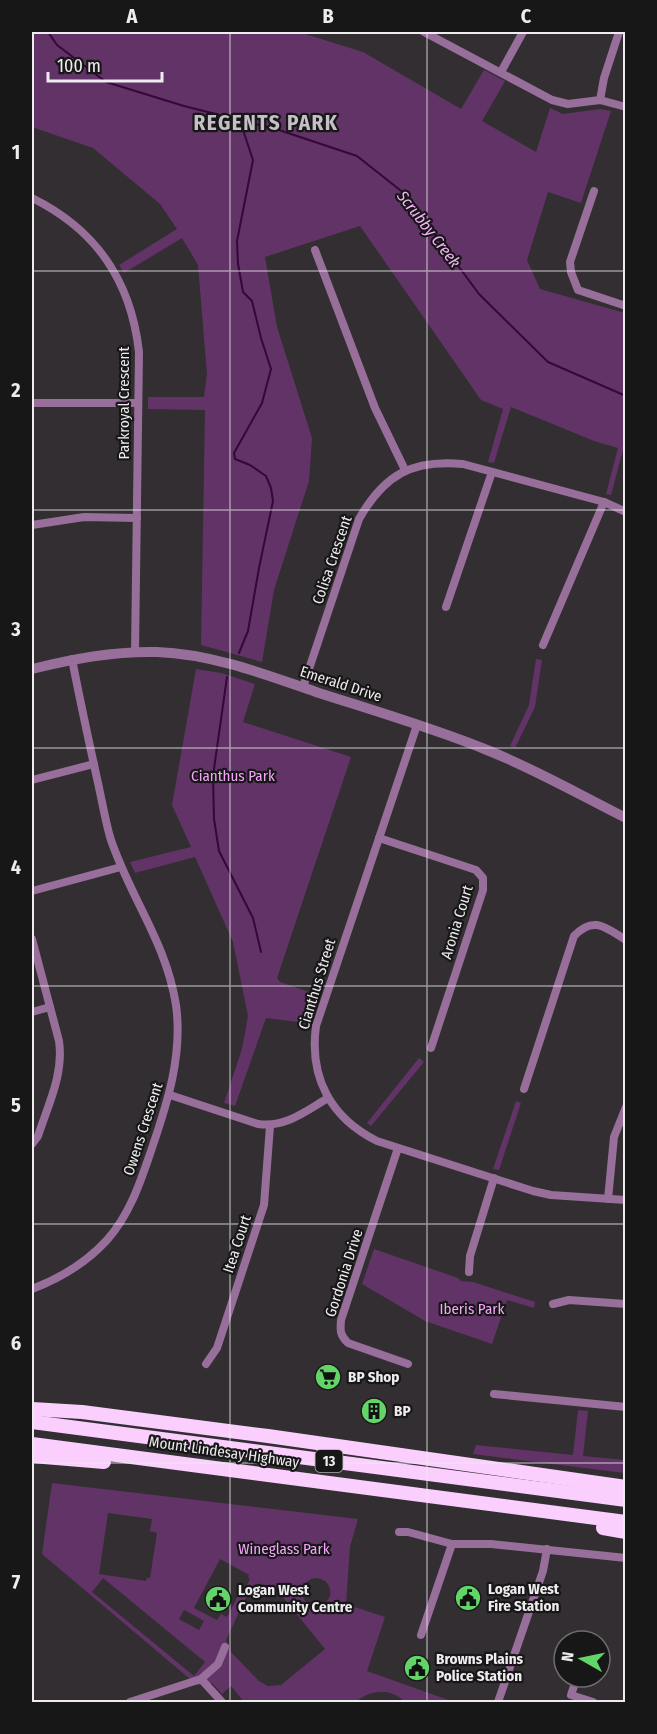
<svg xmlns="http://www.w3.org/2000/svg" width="657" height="1734" font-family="'Fira Sans Condensed',sans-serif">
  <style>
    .green { fill: #623366; fill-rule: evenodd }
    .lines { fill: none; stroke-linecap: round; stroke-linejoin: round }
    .stream { stroke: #350839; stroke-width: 2 }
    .minor { stroke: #986e9b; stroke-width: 8 }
    .tertiary { stroke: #986e9b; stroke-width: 10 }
    .trunk { stroke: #facefd; stroke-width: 14 }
    .grid { fill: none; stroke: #eeecee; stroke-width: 1.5; stroke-opacity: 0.55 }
    .labels { text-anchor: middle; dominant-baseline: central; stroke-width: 4.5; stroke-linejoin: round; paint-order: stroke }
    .shield { fill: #181718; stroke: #aeacae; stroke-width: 1.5 }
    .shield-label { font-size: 14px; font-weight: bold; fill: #eeecee }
    .street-label { font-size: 15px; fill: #eeecee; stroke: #181718 }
    .park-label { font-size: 15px; fill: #f8a3fe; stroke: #181718 }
    .poi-label { font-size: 15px; font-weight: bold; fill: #eeecee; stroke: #181718; text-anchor: start }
    .water-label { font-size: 16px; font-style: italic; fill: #f6b3fb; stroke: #181718 }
    .district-label { font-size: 21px; font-weight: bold; letter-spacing: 1.5px; fill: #c5c0c6; stroke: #181718 }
    .neatline { fill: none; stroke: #eeecee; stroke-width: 2 }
    .grid-label { font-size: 20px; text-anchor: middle; font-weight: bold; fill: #eeecee }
  </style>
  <rect width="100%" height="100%" fill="#322e32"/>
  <g class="green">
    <polygon points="32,32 299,32 363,52 461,109 484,70 505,81 482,121 536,152 550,108 563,114 600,109 611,111 581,203 548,192 527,260 540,289 625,313 625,451 623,450 611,495 606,494 618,448 594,441 511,407 494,463 488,462 503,409 481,400 360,226 265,257 277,327 312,438 309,481 274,590 262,662 201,645 205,410 148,409 148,397 204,397 207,374 198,265 182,238 124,273 119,265 177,229 160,204 93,148 32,127"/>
    <polygon points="536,659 542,660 535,707 515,748 510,746 529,705"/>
    <polygon points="196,669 221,673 255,684 243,722 351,757 277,978 280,982 315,994 306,1023 266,1018 235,1106 224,1103 242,1049 248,1016 233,942 195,857 135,873 130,862 191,847 172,805"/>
    <polygon points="419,1058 424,1062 371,1126 367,1123"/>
    <polygon points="516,1101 521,1103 499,1170 493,1169"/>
    <polygon points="374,1249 458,1278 461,1281 473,1282 535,1302 534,1308 507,1300 492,1344 425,1321 362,1284"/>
    <polygon points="578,1410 588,1411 583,1456 625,1460 625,1473 473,1454 476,1445 573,1455"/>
    <path d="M52,1483L358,1519L350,1547L346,1604L385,1617L367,1671L454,1702H405C389,1687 371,1690 355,1702H244L231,1686L222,1694L212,1683L197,1685L42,1554ZM108,1513L152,1519L150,1531L157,1533L150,1578H147L146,1581L99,1574ZM220,1559L249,1575L248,1577L250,1579L245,1589L242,1588L227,1617L221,1614L217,1620L194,1608ZM103,1578L205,1662L194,1676L92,1592ZM314,1578C325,1578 332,1585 330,1596C316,1624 285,1589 314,1578ZM256,1584L274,1586L325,1649L281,1685L268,1686L259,1681L231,1652L226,1640L250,1589ZM184,1610L204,1621L199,1630L179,1619Z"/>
  </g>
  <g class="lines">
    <g class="stream">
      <polyline points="48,32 57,45 106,82 184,106 279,130 357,156 405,194 479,294 548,362 626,396"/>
      <polyline points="239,653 248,631 259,568 273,501 271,488 266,476 250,465 235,459 234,453 262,403 271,369 261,338 252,301 243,292 238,264 237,241 253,160 240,121"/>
      <polyline points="227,677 213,776 214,819 219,851 253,918 261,952"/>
    </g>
    <g class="minor">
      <polyline points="424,32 552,100 568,104 600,100 626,107"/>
      <polyline points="501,72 523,32"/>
      <polyline points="600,100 604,78 619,32"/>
      <polyline points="594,191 570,262 571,272 578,290 626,306"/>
      <path d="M32,198C97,230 131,281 139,352L135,652"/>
      <polyline points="315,250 375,408 405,470"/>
      <polyline points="32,403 137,403"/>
      <polyline points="32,525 84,517 137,518"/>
      <polyline points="446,607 492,472"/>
      <polyline points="543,645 604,502"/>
      <path d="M303,687L359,519C384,475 412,459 463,464L604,502L626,512"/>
      <path d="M417,725L316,1026C309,1078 331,1118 377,1141L533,1191L551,1195L626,1200"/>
      <polyline points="32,780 94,764"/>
      <polyline points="379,838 476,870 483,878 483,890 431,1048"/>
      <polyline points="32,891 121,867"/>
      <path d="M32,939L59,1041C64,1074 48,1105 38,1136L32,1144"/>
      <polyline points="32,1012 50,1007"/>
      <path d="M524,1089L574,936C594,915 606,928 626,940"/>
      <path d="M170,1095L258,1124C285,1128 306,1111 328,1098"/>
      <path d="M398,1148L341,1320C340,1331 340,1335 348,1343L408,1364"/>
      <polyline points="608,1199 614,1137 626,1107"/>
      <polyline points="469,1272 470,1256 494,1178"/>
      <path d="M32,1289C61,1278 86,1263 107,1240C130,1214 140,1183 151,1151C167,1104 183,1056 176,1005C166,941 129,896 110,837C105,819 102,801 98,783C89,742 80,701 72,659"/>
      <polyline points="553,1304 569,1300 626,1304"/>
      <polyline points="206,1364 217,1348 264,1205 270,1126"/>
      <polyline points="494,1394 626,1407"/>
      <polyline points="399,1532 408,1532 452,1544 491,1544 626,1558"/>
      <polyline points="421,1635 452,1544"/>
      <polyline points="577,1677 571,1695 593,1702"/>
      <polyline points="201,1679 222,1702"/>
      <polyline points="130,1702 201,1679 218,1664 225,1647"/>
      <polyline points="498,1702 543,1571 547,1549"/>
    </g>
    <path class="tertiary" d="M32,669C73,659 113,651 157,652C213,654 267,675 319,693C375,711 433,728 487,750C535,769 580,795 626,818"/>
    <g class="trunk">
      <polyline points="32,1409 82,1412 268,1436 626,1487"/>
      <polyline points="32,1422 626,1500"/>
      <polyline points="32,1444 626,1522"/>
      <polyline points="32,1456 104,1462"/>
      <polyline points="603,1528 626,1532"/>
    </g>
  </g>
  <path class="grid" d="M230,32V1702M427,32V1702M32,271H626M32,510H626M32,748H626M32,986H626M32,1224H626M32,1463H626"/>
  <defs>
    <g id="supermarket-disc" transform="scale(1.35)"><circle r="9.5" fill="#63d468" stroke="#181718"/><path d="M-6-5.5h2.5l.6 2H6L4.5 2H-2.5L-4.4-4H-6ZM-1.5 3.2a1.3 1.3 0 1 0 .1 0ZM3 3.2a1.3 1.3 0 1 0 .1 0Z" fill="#111"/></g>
    <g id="building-disc" transform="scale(1.35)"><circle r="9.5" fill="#63d468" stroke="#181718"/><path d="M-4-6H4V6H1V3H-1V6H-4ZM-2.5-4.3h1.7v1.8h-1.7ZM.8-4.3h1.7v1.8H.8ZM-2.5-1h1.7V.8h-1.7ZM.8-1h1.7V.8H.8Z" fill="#111"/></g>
    <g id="civic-disc" transform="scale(1.35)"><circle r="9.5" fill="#63d468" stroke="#181718"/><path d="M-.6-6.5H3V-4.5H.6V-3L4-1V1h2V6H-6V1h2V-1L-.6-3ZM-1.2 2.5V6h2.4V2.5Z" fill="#111"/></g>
  </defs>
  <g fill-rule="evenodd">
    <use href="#supermarket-disc" x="328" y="1377"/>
    <use href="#building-disc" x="374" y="1411"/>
    <use href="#civic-disc" x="468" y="1598"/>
    <use href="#civic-disc" x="218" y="1599"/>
    <use href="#civic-disc" x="417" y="1668"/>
  </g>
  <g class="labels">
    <rect class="shield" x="315.5" y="1450" width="27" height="22" rx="4.5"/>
    <g class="shield-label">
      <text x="329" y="1461">13</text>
    </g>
    <g class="street-label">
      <text transform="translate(124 403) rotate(-90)">Parkroyal Crescent</text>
      <text transform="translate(332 560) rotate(-71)">Colisa Crescent</text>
      <text transform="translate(341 684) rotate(18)">Emerald Drive</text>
      <text transform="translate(457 922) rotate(-73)">Aronia Court</text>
      <text transform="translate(317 984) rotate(-73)">Cianthus Street</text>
      <text transform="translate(143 1129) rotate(-72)">Owens Crescent</text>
      <text transform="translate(237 1244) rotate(-72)">Itea Court</text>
      <text transform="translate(344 1273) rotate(-72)">Gordonia Drive</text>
      <text transform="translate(224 1452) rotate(8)">Mount Lindesay Highway</text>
    </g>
    <g class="park-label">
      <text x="233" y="776">Cianthus Park</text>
      <text x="472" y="1309">Iberis Park</text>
      <text x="284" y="1549">Wineglass Park</text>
    </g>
    <g class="poi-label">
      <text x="348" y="1377">BP Shop</text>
      <text x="394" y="1411">BP</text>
      <text x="488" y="1589">Logan West<tspan x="488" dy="17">Fire Station</tspan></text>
      <text x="238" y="1590">Logan West<tspan x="238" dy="17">Community Centre</tspan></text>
      <text x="436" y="1659">Browns Plains<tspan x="436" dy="17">Police Station</tspan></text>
    </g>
    <g class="water-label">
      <text transform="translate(429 229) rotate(52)">Scrubby Creek</text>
    </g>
    <g class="district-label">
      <text x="266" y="123">REGENTS PARK</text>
    </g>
  </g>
  <rect width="657" height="1734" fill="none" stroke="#181718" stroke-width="66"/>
  <g transform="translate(582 1659) rotate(279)"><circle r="28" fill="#181718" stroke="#6e6c6e" stroke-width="1.5"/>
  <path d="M0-4.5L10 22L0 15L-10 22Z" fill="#63d468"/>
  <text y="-9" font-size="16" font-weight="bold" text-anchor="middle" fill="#eeecee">N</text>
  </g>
  <path d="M48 72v9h114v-9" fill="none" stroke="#eeecee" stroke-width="3"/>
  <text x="57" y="72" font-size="18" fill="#eeecee" stroke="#181718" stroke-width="4.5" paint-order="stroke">100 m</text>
  <rect x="33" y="33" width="591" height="1668" class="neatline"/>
  <g class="grid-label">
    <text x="132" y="23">A</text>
    <text x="328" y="23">B</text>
    <text x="526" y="23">C</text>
    <text x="16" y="159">1</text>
    <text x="16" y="397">2</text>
    <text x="16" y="636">3</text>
    <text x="16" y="874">4</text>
    <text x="16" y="1112">5</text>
    <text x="16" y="1350">6</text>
    <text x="16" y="1589">7</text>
  </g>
</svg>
